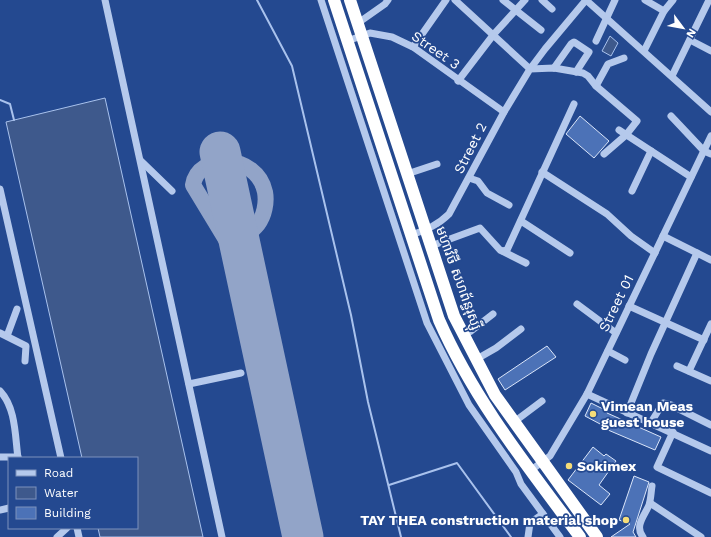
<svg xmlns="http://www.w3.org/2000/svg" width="711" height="537" font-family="'Work Sans','Noto Sans Khmer',sans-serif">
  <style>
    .water { fill: #3e598c; stroke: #a9c2ed }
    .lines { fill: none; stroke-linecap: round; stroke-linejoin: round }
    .stream { stroke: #a9c2ed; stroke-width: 2 }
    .taxiway { stroke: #92a4c8; stroke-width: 16 }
    .runway { stroke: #92a4c8; stroke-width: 41 }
    .building { fill: #4c72b7; stroke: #dae5f9 }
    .minor { stroke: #b5c9ec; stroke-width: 7 }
    .highway { stroke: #fff; stroke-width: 12 }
    .poi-dot { fill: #f6dd78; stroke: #244990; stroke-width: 1.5 }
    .labels { text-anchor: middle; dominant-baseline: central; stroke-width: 3.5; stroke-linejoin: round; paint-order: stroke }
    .street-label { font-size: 14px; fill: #fff; stroke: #244990 }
    .poi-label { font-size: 14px; font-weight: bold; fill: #fff; stroke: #244990; text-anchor: start }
  </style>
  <rect width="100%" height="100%" fill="#244990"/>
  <g class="water">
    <polygon points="610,36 618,43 611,56 602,51"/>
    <polygon points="105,98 203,537 100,537 98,528 137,528 137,458 82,458 6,122"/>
  </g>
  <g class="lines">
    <g class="stream">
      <polyline points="257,0 292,66 351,315 368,402 401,537"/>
      <polyline points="0,100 10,104 14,120"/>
      <polyline points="389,485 457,463 511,537"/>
    </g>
    <path class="taxiway" d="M244,263C245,255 244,244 248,236C250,231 254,229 258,224C264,216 267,203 265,192C257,153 198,152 193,185L245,271"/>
    <polyline class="runway" points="220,152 303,537"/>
  </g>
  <g class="building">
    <polygon points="580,116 609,141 594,158 566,134"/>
    <polygon points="547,346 556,357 505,390 498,379"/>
    <polygon points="591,403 607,411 607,413 661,437 655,450 601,427 602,425 585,416"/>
    <polygon points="593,447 604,456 606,454 616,461 599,485 610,494 601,505 568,480"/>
    <polygon points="634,476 649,482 633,532 636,537 611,537 630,524 619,520"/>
  </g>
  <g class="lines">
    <g class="minor">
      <polyline points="105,0 222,537"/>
      <polyline points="321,0 427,323 469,405 516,472 521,484 560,537"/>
      <polyline points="455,0 530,69 545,49 586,0"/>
      <polyline points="503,0 541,30"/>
      <polyline points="542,0 552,9"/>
      <polyline points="586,0 711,112"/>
      <polyline points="645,0 664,11"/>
      <polyline points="358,23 385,4 388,0"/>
      <polyline points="690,40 711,51"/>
      <polyline points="347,41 370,33 392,37 413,47 504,112"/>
      <polyline points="596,41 615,0"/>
      <polyline points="413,47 446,0"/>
      <polyline points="644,51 664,11 673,0"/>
      <polyline points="554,68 571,44 574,42 589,52 576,72"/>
      <polyline points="672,76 709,0"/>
      <polyline points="458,81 494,34 525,0"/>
      <polyline points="596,86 608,64 624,58"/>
      <polyline points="671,116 704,151 711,154"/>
      <polyline points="619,130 691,177"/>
      <polyline points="141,161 172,191"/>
      <polyline points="542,172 607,214 631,236 655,253"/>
      <polyline points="407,174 437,164"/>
      <polyline points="469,178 478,181 487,193 509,205"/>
      <polyline points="0,189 61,458"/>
      <polyline points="632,191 651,151"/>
      <polyline points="521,221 570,253"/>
      <path d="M411,235C426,230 438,225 449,214L504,112L530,69L554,68L583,73L588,76L596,86L637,121L626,135L604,154"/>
      <polyline points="663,236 711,260"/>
      <polyline points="431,246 480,228 500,250 526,263"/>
      <polyline points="503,251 507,250 574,104"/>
      <polyline points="577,304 616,333"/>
      <polyline points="629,306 704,340"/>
      <polyline points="0,333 26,346 25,361"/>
      <polyline points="463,335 471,331 493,314"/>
      <polyline points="7,336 17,309"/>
      <polyline points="608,351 625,360"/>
      <polyline points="475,360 496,348 521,329"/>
      <polyline points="677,366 711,381"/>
      <polyline points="689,371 711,324"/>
      <polyline points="189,384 241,373"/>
      <path d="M0,391C16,408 15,436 18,458"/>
      <polyline points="587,394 711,451"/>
      <polyline points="627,413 651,354 697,253"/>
      <polyline points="514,422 542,401"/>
      <polyline points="650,424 663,403 671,405 711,425"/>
      <polyline points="673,432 657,467 711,493"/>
      <polyline points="0,457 18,457"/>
      <polyline points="530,471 550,456 587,394 711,136"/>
      <polyline points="650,503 701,537"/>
      <polyline points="0,510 9,508"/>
      <polyline points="77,528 79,537"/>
      <polyline points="57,537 67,528"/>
      <polyline points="528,537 530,523 543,514"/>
      <path d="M643,537C634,526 645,515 649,505C651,499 651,492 652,486"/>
    </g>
    <g class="highway">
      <path d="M334,0L439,320C474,400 528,467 580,537"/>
      <polyline points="350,0 454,316 495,395 597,537"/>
    </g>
  </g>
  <g class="poi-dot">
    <circle cx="593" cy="414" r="4"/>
    <circle cx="569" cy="466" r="4"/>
    <circle cx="626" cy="520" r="4"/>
  </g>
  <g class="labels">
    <g class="street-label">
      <text transform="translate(436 50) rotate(35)">Street 3</text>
      <text transform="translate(470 148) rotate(-63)">Street 2</text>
      <text transform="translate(459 278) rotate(70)">មហាវិថី សហព័ន្ធរុស្ស៊ី</text>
      <text transform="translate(616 303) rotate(-64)">Street 01</text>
    </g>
    <g class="poi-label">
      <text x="601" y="406">Vimean Meas<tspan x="601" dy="16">guest house</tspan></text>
      <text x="577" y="466">Sokimex</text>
      <text x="618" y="520" text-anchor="end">TAY THEA construction material shop</text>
    </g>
  </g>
  <rect x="8" y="457" width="130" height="72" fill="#244990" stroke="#7c92bc"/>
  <rect x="16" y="470" width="20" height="6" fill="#b5c9ec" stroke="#7c92bc"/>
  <text x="44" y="477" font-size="12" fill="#ffffff">Road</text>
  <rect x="16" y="487" width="20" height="12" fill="#3e598c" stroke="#7c92bc"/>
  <text x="44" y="497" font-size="12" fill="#ffffff">Water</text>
  <rect x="16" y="507" width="20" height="12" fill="#4c72b7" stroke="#7c92bc"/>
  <text x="44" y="517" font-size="12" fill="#ffffff">Building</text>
  <g transform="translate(683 28) rotate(122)" stroke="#244990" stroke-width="3" paint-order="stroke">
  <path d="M0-3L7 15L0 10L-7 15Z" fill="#ffffff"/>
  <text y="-6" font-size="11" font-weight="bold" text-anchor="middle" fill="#ffffff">N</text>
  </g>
</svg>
